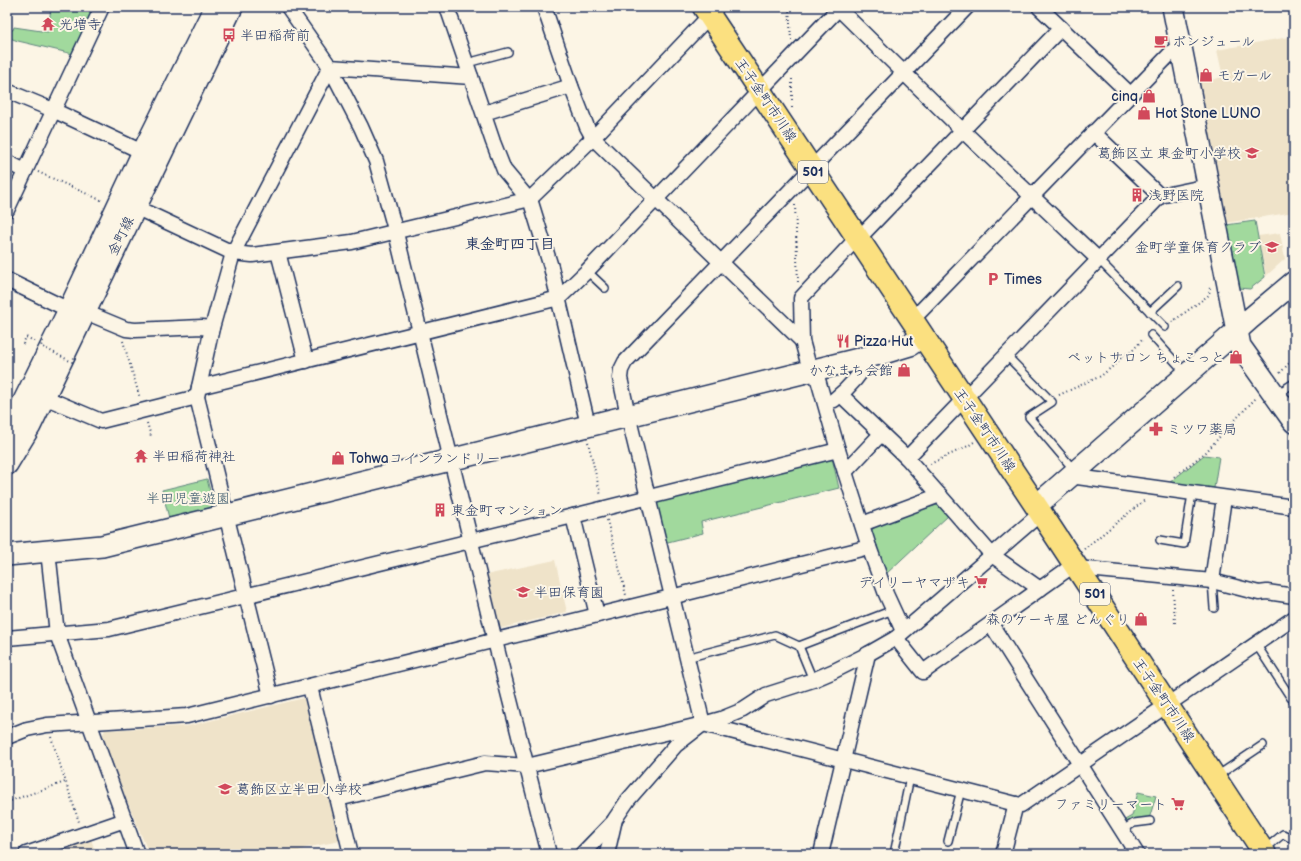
<svg xmlns="http://www.w3.org/2000/svg" width="1301" height="861" font-family="'Balsamiq Sans','Klee One',sans-serif">
  <style>
    .built { fill: #efe3c9 }
    .green { fill: #a1d99d; stroke: #5e847e }
    .lines { fill: none; stroke-linecap: round; stroke-linejoin: round }
    .lane-casing { stroke: #1b2f5e; stroke-width: 10 }
    .street-casing { stroke: #1b2f5e; stroke-width: 17 }
    .secondary-casing { stroke: #1b2f5e; stroke-width: 24 }
    .primary-casing { stroke: #1b2f5e; stroke-width: 25 }
    .path { stroke: #1b2f5e; stroke-width: 2; stroke-dasharray: 1 3; stroke-linecap: butt }
    .lane { stroke: #fcf5e5; stroke-width: 7 }
    .street { stroke: #fcf5e5; stroke-width: 14 }
    .secondary { stroke: #fcf5e5; stroke-width: 21 }
    .primary { stroke: #fbe080; stroke-width: 22 }
    .path-bridge { stroke: #1b2f5e; stroke-width: 2; stroke-dasharray: 1 3; stroke-linecap: butt }
    .labels { text-anchor: middle; dominant-baseline: central; stroke-width: 4; stroke-linejoin: round; paint-order: stroke }
    .shield { fill: #fcf5e5; stroke: #5e6a86; stroke-width: 1 }
    .shield-label { font-size: 13px; font-weight: bold; fill: #1b2f5e }
    .poi-label { font-size: 14px; fill: #1b2f5e; stroke: #fcf5e5; text-anchor: start }
    .street-label { font-size: 14px; fill: #1b2f5e; stroke: #fcf5e5 }
    .park-label { font-size: 14px; fill: #3c5a6e; stroke: #fcf5e5 }
    .neighbourhood-label { font-size: 15px; font-weight: bold; fill: #1b2f5e; stroke: #fcf5e5 }
  </style>
  <rect width="100%" height="100%" fill="#fcf5e5"/>
  <filter id="ink" filterUnits="userSpaceOnUse"><feTurbulence type="fractalNoise" baseFrequency=".025" numOctaves="2"/><feDisplacementMap in="SourceGraphic" scale="8" xChannelSelector="R" yChannelSelector="G"/><feConvolveMatrix kernelMatrix="1 2 1 2 8 2 1 2 1" color-interpolation-filters="sRGB"/></filter>
  <g filter="url(#ink)">
    <g class="built">
      <polygon points="1294,36 1294,212 1226,223 1195,84 1223,77 1217,50"/>
      <polygon points="1280,233 1285,259 1266,276 1258,236"/>
      <polygon points="555,560 567,612 502,628 498,625 486,575"/>
      <polygon points="304,698 307,700 340,841 305,848 293,854 149,854 101,738 105,730 188,726"/>
      <polygon points="90,836 96,854 36,854"/>
    </g>
    <g class="green">
      <polygon points="51,7 95,7 73,54 18,41 7,37 7,29 13,30 14,27 48,32"/>
      <polygon points="1255,221 1265,277 1250,289 1239,288 1226,225"/>
      <polygon points="1204,455 1219,457 1213,494 1164,487"/>
      <polygon points="832,458 839,488 701,522 703,533 664,543 654,502"/>
      <polygon points="207,479 214,507 169,518 162,490"/>
      <polygon points="937,505 949,515 886,574 871,530 886,520"/>
      <polygon points="1138,792 1156,796 1149,819 1134,819 1123,826 1121,822 1132,816"/>
    </g>
    <g class="lines">
      <g class="lane-casing">
        <g id="lane">
          <polyline points="467,63 508,52"/>
          <polyline points="1099,260 1165,327"/>
          <polyline points="587,271 605,288"/>
          <polyline points="1150,312 1178,286"/>
          <polyline points="1151,335 1179,366 1184,374"/>
          <polyline points="1006,355 1052,402 1029,417 1074,470"/>
          <polyline points="1277,394 1294,383"/>
          <polyline points="1160,540 1184,544 1192,494"/>
          <polyline points="1212,581 1214,608"/>
          <polyline points="1256,644 1291,698"/>
          <polyline points="799,646 813,680"/>
          <polyline points="686,658 775,635 799,646 893,610"/>
          <polyline points="1217,776 1263,745"/>
          <polyline points="1122,830 1134,823 1150,821"/>
          <polyline points="948,841 961,790"/>
          <polyline points="1265,849 1283,834 1294,840"/>
          <polyline points="894,854 910,777"/>
        </g>
      </g>
      <g class="street-casing">
        <g id="street">
          <polyline points="288,7 330,67 361,127 376,161 396,233 495,641 549,854"/>
          <polyline points="447,7 471,77"/>
          <polyline points="544,7 571,86 587,127 593,138 802,341"/>
          <polyline points="837,7 962,130 1099,260"/>
          <polyline points="1039,7 1130,94"/>
          <polyline points="7,91 53,110 151,156"/>
          <polyline points="484,113 571,86"/>
          <polyline points="1093,132 1160,196"/>
          <polyline points="7,162 25,171"/>
          <polyline points="530,199 551,267 588,425"/>
          <polyline points="135,207 233,253 252,255 352,242 530,199 593,138 715,10"/>
          <polyline points="7,210 102,7"/>
          <polyline points="858,239 1061,28"/>
          <polyline points="278,252 306,361"/>
          <polyline points="7,280 69,310"/>
          <polyline points="85,312 126,329 135,330 202,327 212,328"/>
          <polyline points="912,320 1172,52 1181,45"/>
          <polyline points="815,369 838,450 869,547 886,594 903,631"/>
          <polyline points="810,370 802,341 801,298 857,238"/>
          <polyline points="199,387 559,298 587,271 840,7"/>
          <polyline points="841,395 907,458 992,555 1040,589"/>
          <polyline points="44,397 101,421 197,397"/>
          <path d="M834,400C849,388 862,373 871,356"/>
          <polyline points="907,458 1160,196 1208,186"/>
          <polyline points="845,472 881,434"/>
          <polyline points="1070,476 1294,507"/>
          <polyline points="573,516 597,615"/>
          <polyline points="862,524 940,495"/>
          <polyline points="48,551 57,634 137,854"/>
          <polyline points="1077,568 1212,581 1259,593 1267,592 1294,596"/>
          <polyline points="1212,581 1224,498"/>
          <polyline points="991,624 1137,854"/>
          <polyline points="7,638 109,629 573,516 838,450"/>
          <polyline points="896,638 923,672 1075,564"/>
          <polyline points="310,687 351,854"/>
          <polyline points="271,696 197,397 199,387 212,328 233,253 330,67 471,77 493,142 504,170 529,200"/>
          <polyline points="703,724 628,415 620,378 621,370 625,362 967,7"/>
          <polyline points="7,737 27,729 47,725 187,716 671,597 869,547"/>
          <polyline points="338,799 485,763 527,766 703,724 1016,804"/>
          <polyline points="26,854 125,820"/>
          <polyline points="582,854 614,821"/>
          <polyline points="607,854 615,819 628,800 676,745 703,724 721,719 743,710 766,695 813,680 834,671 868,654 896,638 1041,513"/>
          <polyline points="821,854 868,654"/>
          <polyline points="1003,854 1016,804 1021,805 1294,618"/>
        </g>
      </g>
      <g class="secondary-casing">
        <g id="secondary">
          <polyline points="1173,7 1240,346 1294,422"/>
          <polyline points="7,432 16,417 69,310 143,152 215,7"/>
          <polyline points="7,464 30,426 232,7"/>
          <polyline points="1036,506 1224,342 1251,318 1294,282"/>
          <polyline points="7,555 102,546 887,352 910,345 922,336"/>
        </g>
      </g>
      <g class="primary-casing">
        <polyline id="primary" points="704,7 1050,527 1265,854"/>
      </g>
      <g class="path">
        <polyline points="789,7 791,40"/>
        <polyline points="792,108 792,76"/>
        <polyline points="38,172 103,201"/>
        <polyline points="795,205 798,283"/>
        <polyline points="1172,322 1209,295 1210,287"/>
        <polyline points="123,341 140,398"/>
        <polyline points="23,344 26,337 36,342"/>
        <polyline points="1280,373 1294,358"/>
        <polyline points="1059,395 1101,376 1118,362 1123,355 1131,352 1143,339"/>
        <polyline points="147,423 151,436"/>
        <polyline points="588,442 601,496"/>
        <polyline points="930,464 968,446 974,442"/>
        <polyline points="1174,477 1206,452 1232,423 1256,398"/>
        <polyline points="607,520 626,595"/>
        <polyline points="1084,549 1146,499"/>
        <polyline points="1173,590 1175,623"/>
        <polyline points="51,737 79,822"/>
        <polyline points="7,802 65,782"/>
      </g>
      <use href="#lane" class="lane"/>
      <use href="#street" class="street"/>
      <use href="#secondary" class="secondary"/>
      <use href="#primary" class="primary"/>
      <polyline class="path-bridge" points="43,341 41,346 72,362 75,356"/>
    </g>
  </g>
  <defs>
    <g id="temple-bare" transform="scale(1.08)"><path d="M0-6L5-2H3V0L6.5 2.5H4V6H1.5V3h-3V6H-4V2.5H-6.5L-3 0V-2H-5Z" fill="#d1495b" stroke="#fcf5e5" stroke-width="2.5" paint-order="stroke"/></g>
    <g id="bus-bare" transform="scale(1.08)"><path d="M-5-6H5V4H4V6H2V4H-2V6H-4V4H-5ZM-3.5-4V0h7V-4ZM-3.5 1.2v1.5H-2V1.2ZM2 1.2v1.5H3.5V1.2Z" fill="#d1495b" stroke="#fcf5e5" stroke-width="2.5" paint-order="stroke"/></g>
    <g id="cafe-bare" transform="scale(1.08)"><path d="M-5.5-4.5H6V0H3Q3 3.5 0 3.5H-2.5Q-5.5 3.5-5.5 0ZM3-3.2v2h1.7v-2ZM-6 4.5H4V6H-6Z" fill="#d1495b" stroke="#fcf5e5" stroke-width="2.5" paint-order="stroke"/></g>
    <g id="shop-bare" transform="scale(1.08)"><path d="M-5-2.5h2.3a2.7 3.5 0 0 1 5.4 0H5L5.5 6h-11ZM-1.5-2.5h3a1.5 2.3 0 0 0-3 0Z" fill="#d1495b" stroke="#fcf5e5" stroke-width="2.5" paint-order="stroke"/></g>
    <g id="school-bare" transform="scale(1.08)"><path d="M0-5L7-2L0 1L-7-2ZM-4 1L0 2.5L4 1V4Q0 6-4 4Z" fill="#d1495b" stroke="#fcf5e5" stroke-width="2.5" paint-order="stroke"/></g>
    <g id="building-bare" transform="scale(1.08)"><path d="M-4-6H4V6H1V3H-1V6H-4ZM-2.5-4.3h1.7v1.8h-1.7ZM.8-4.3h1.7v1.8H.8ZM-2.5-1h1.7V.8h-1.7ZM.8-1h1.7V.8H.8Z" fill="#d1495b" stroke="#fcf5e5" stroke-width="2.5" paint-order="stroke"/></g>
    <g id="parking-bare" transform="scale(1.08)"><path d="M-3.5-5.5H1a3.5 3.5 0 0 1 0 7H-1V5.5H-3.5ZM-1-3.4V-.6H.8a1.4 1.4 0 0 0 0-2.8Z" fill="#d1495b" stroke="#fcf5e5" stroke-width="2.5" paint-order="stroke"/></g>
    <g id="restaurant-bare" transform="scale(1.08)"><path d="M-5-6h1v4h1v-4h1v4h1v-4h1v5L-1.5 .5V6h-2V.5L-5-1ZM5-6V6H3V1.5H1.5Q1.5-4 5-6Z" fill="#d1495b" stroke="#fcf5e5" stroke-width="2.5" paint-order="stroke"/></g>
    <g id="pharmacy-bare" transform="scale(1.08)"><path d="M-2-6h4v4h4v4h-4v4h-4v-4h-4v-4h4Z" fill="#d1495b" stroke="#fcf5e5" stroke-width="2.5" paint-order="stroke"/></g>
    <g id="supermarket-bare" transform="scale(1.08)"><path d="M-6-5.5h2.5l.6 2H6L4.5 2H-2.5L-4.4-4H-6ZM-1.5 3.2a1.3 1.3 0 1 0 .1 0ZM3 3.2a1.3 1.3 0 1 0 .1 0Z" fill="#d1495b" stroke="#fcf5e5" stroke-width="2.5" paint-order="stroke"/></g>
  </defs>
  <g fill-rule="evenodd">
    <use href="#temple-bare" x="48" y="24"/>
    <use href="#bus-bare" x="229" y="35"/>
    <use href="#cafe-bare" x="1161" y="41"/>
    <use href="#shop-bare" x="1206" y="75"/>
    <use href="#shop-bare" x="1149" y="96"/>
    <use href="#shop-bare" x="1144" y="113"/>
    <use href="#school-bare" x="1252" y="153"/>
    <use href="#building-bare" x="1137" y="195"/>
    <use href="#school-bare" x="1272" y="247"/>
    <use href="#parking-bare" x="993" y="279"/>
    <use href="#restaurant-bare" x="843" y="341"/>
    <use href="#shop-bare" x="1236" y="357"/>
    <use href="#shop-bare" x="904" y="370"/>
    <use href="#pharmacy-bare" x="1156" y="429"/>
    <use href="#temple-bare" x="141" y="456"/>
    <use href="#shop-bare" x="338" y="458"/>
    <use href="#building-bare" x="440" y="510"/>
    <use href="#supermarket-bare" x="981" y="582"/>
    <use href="#school-bare" x="523" y="592"/>
    <use href="#shop-bare" x="1141" y="619"/>
    <use href="#school-bare" x="225" y="789"/>
    <use href="#supermarket-bare" x="1178" y="804"/>
  </g>
  <g class="labels">
    <g class="shield">
      <rect x="798" y="161" width="30" height="22" rx="3"/>
      <rect x="1080" y="583" width="30" height="22" rx="3"/>
    </g>
    <g class="shield-label">
      <text x="813" y="172">501</text>
      <text x="1095" y="594">501</text>
    </g>
    <g class="poi-label">
      <text x="59" y="24">光増寺</text>
      <text x="240" y="35">半田稲荷前</text>
      <text x="1172" y="41">ボンジュール</text>
      <text x="1217" y="75">モガール</text>
      <text x="1138" y="96" text-anchor="end">cinq</text>
      <text x="1155" y="113">Hot Stone LUNO</text>
      <text x="1241" y="153" text-anchor="end">葛飾区立 東金町小学校</text>
      <text x="1148" y="195">浅野医院</text>
      <text x="1261" y="247" text-anchor="end">金町学童保育クラブ</text>
      <text x="1004" y="279">Times</text>
      <text x="854" y="341">Pizza Hut</text>
      <text x="1225" y="357" text-anchor="end">ペットサロン ちょこっと</text>
      <text x="893" y="370" text-anchor="end">かなまち会館</text>
      <text x="1167" y="429">ミツワ薬局</text>
      <text x="152" y="456">半田稲荷神社</text>
      <text x="349" y="458">Tohwaコインランドリー</text>
      <text x="451" y="510">東金町マンション</text>
      <text x="970" y="582" text-anchor="end">デイリーヤマザキ</text>
      <text x="534" y="592">半田保育園</text>
      <text x="1130" y="619" text-anchor="end">森のケーキ屋 どんぐり</text>
      <text x="236" y="789">葛飾区立半田小学校</text>
      <text x="1167" y="804" text-anchor="end">ファミリーマート</text>
    </g>
    <g class="street-label">
      <text transform="translate(766 100) rotate(56)">王子金町市川線</text>
      <text transform="translate(121 236) rotate(-64)">金町線</text>
      <text transform="translate(985 430) rotate(56)">王子金町市川線</text>
      <text transform="translate(1164 700) rotate(56)">王子金町市川線</text>
    </g>
    <g class="park-label">
      <text x="188" y="498">半田児童遊園</text>
    </g>
    <g class="neighbourhood-label">
      <text x="510" y="244">東金町四丁目</text>
    </g>
  </g>
  <rect width="1301" height="861" fill="none" stroke="#fcf5e5" stroke-width="24"/>
  <rect x="12" y="12" width="1277" height="837" fill="none" stroke="#1b2f5e" stroke-width="1.5" filter="url(#ink)"/>
</svg>
